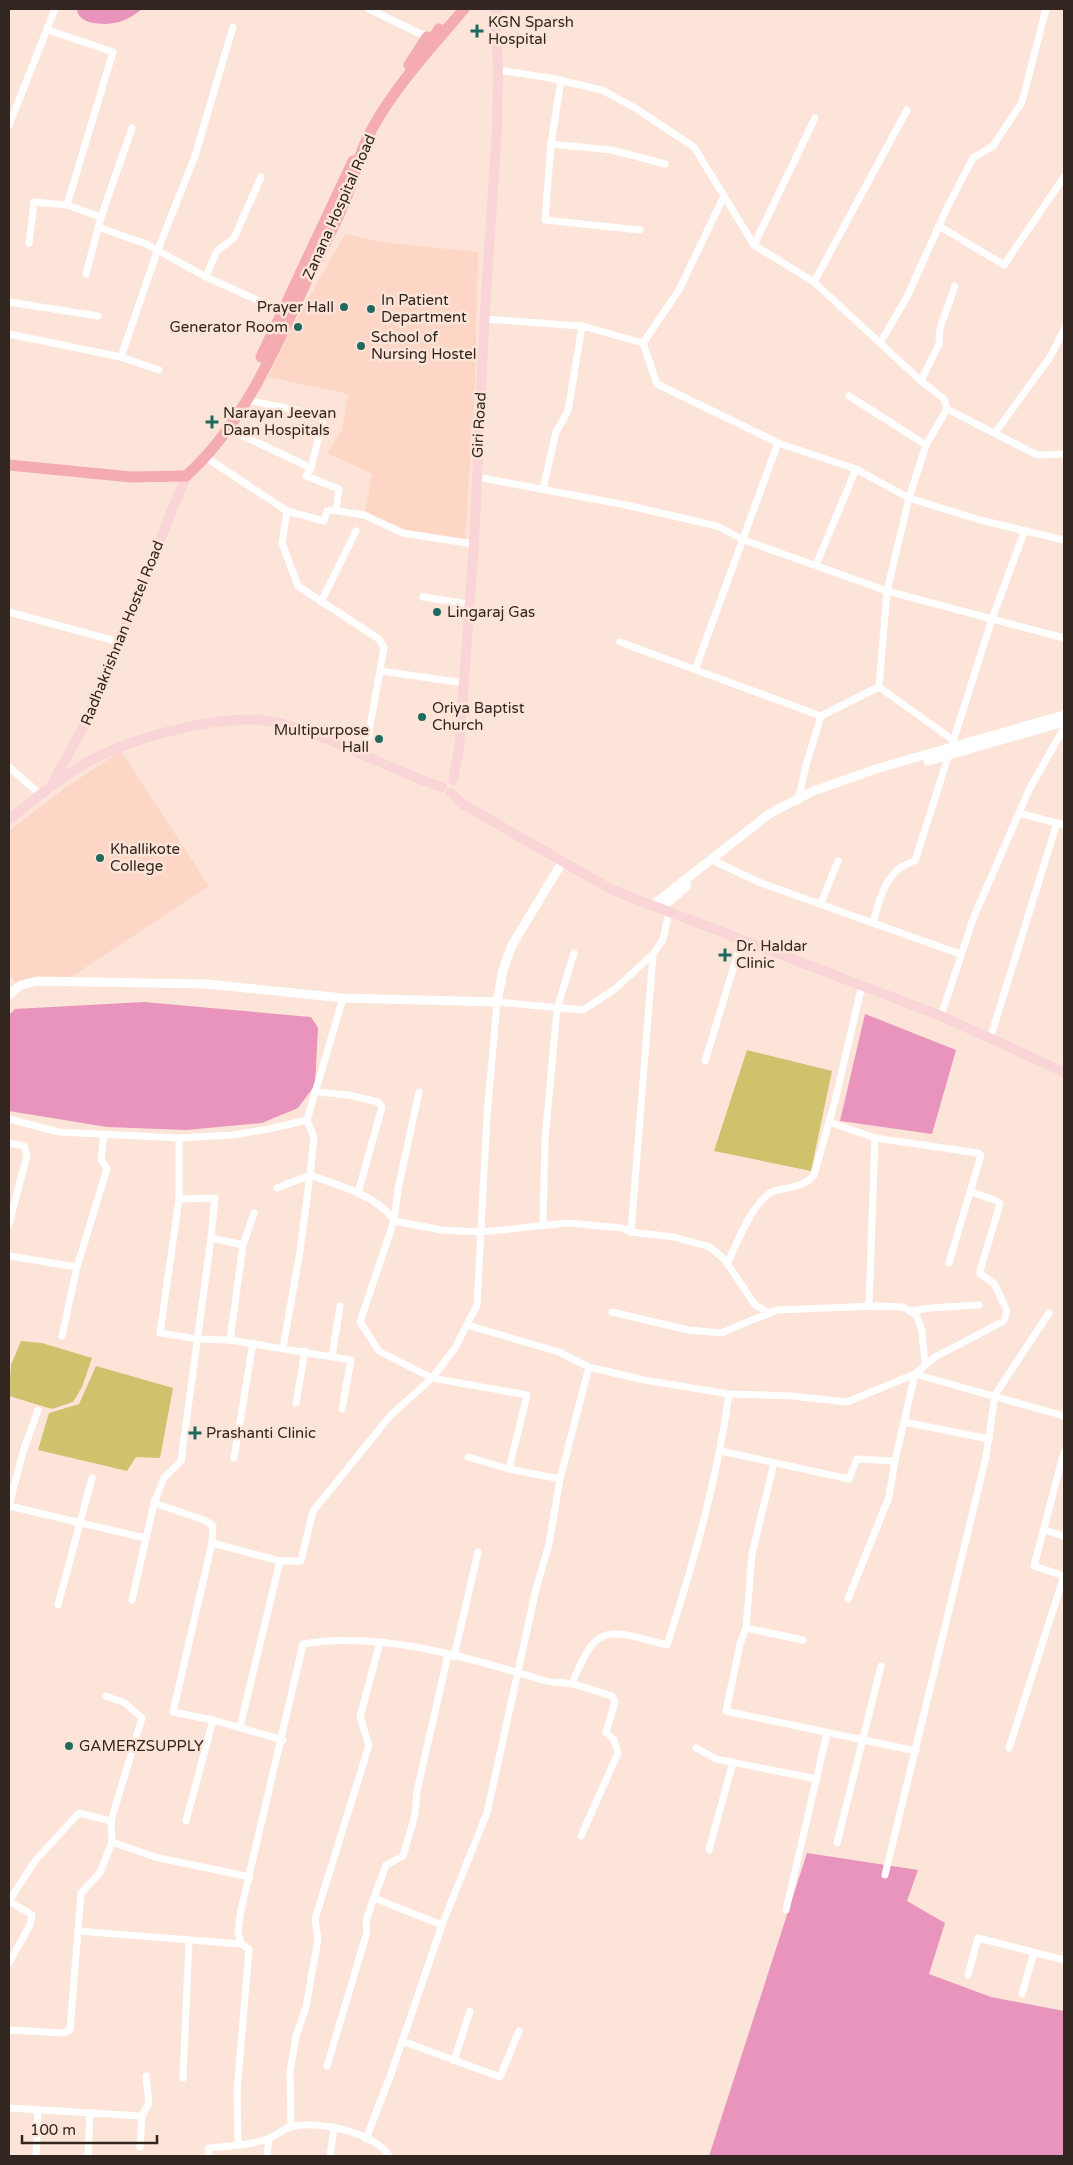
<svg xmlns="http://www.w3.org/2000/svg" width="1073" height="2165" font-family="'Varela Round',sans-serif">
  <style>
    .built { fill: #fed6c5 }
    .green { fill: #cfc26d }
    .water { fill: #e894bc }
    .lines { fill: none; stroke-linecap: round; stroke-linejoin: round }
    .minor { stroke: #fff; stroke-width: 7 }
    .tertiary { stroke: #fff; stroke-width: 9 }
    .secondary { stroke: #fad5d8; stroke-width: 10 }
    .primary { stroke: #f5acb1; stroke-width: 11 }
    .poi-dot { fill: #20695f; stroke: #fde4d9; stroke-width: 2 }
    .labels { text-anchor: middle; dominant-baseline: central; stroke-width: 5; stroke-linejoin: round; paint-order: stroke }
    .poi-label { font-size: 15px; fill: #312620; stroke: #fde4d9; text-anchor: start }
    .street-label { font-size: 15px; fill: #312620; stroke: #fde4d9 }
  </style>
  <rect width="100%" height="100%" fill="#fde4d9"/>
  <g class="built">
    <polygon points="345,234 381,242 478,252 475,386 465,540 403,530 365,513 372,474 327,453 342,430 348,394 268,377 290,331"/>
    <polygon points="121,751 209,886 68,979 18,985 9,975 9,831 65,788"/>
  </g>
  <g class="green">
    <polygon points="747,1050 832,1071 811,1171 714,1151"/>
    <polygon points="21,1341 42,1343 92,1358 82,1387 73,1402 52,1409 9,1396 11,1365"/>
    <polygon points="96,1366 173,1388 160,1458 136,1457 127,1471 38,1450 49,1413 79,1404"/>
  </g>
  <g class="water">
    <path d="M77,9H143C136,13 129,19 122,21C109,26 78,26 77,9Z"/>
    <polygon points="144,1002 311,1017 318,1028 315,1085 298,1108 262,1123 186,1130 107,1127 9,1111 9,1015 15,1009"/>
    <polygon points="865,1014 956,1050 932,1134 840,1121"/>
    <polygon points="807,1853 918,1870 907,1901 945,1923 929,1974 991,1997 1064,2011 1064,2156 709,2156"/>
  </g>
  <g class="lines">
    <g class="minor">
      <polyline points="369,9 427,37"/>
      <polyline points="48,30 113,52 67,205"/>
      <polyline points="498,70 550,78 602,90 635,108 694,147 754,245 814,282 921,381 944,399 947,409 1037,455 1064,454"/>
      <polyline points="561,80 551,144 545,220 640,230"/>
      <polyline points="9,125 55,9"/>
      <polyline points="551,144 612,150 665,164"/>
      <polyline points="939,226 1004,265 1064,177"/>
      <polyline points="98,227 146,244 206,277 282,311"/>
      <polyline points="29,243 34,202 67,205 101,217"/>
      <polyline points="754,245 815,118"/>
      <polyline points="86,274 101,217 132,128"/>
      <polyline points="206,277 217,251 234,238 261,177"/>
      <polyline points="814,282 907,110"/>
      <polyline points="9,302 98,316"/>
      <polyline points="484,319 582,326 643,343 657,384 778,443 856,469 909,498 980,520 1064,540"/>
      <polyline points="9,334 121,357 159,370"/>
      <polyline points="643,343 679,290 724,196"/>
      <polyline points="880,343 907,297 947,208 973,158 993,146 1022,102 1046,9"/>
      <polyline points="121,357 157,252 195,156 233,27"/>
      <polyline points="921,381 939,344 940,328 955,286"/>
      <polyline points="849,396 926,445"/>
      <polyline points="247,400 324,416 311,468 306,476 339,489 336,510"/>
      <polyline points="229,429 311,468"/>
      <polyline points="995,433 1050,357 1064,330"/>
      <polyline points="207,458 287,511 324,521 327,511 331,510 364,515 403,533 474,544"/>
      <polyline points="477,477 626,505 717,526 744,540 887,591 1064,638"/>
      <polyline points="543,489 556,432 568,411 582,326"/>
      <polyline points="287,511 282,543 298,586 379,639 384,648 365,754"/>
      <polyline points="816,565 856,469"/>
      <polyline points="423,597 469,604"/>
      <polyline points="321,602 356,531"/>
      <polyline points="9,612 119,642"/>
      <polyline points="620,642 821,716"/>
      <polyline points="695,670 778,443"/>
      <polyline points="381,671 464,683"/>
      <polyline points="879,687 887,591 909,498 926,445 947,409"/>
      <polyline points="879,687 953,740"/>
      <polyline points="9,767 41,795"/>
      <polyline points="798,801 806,765 821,716 879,687"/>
      <polyline points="1019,813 1064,825"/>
      <path d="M716,862L761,883L873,923C880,896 886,869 915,861L992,619L1025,530"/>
      <polyline points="821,903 838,861"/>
      <polyline points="873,923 960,954"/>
      <polyline points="941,1016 973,919 1029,790 1064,728"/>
      <polyline points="990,1039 1057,823"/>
      <polyline points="705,1061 742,940"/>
      <polyline points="317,1092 349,1095 378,1102 382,1107 358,1193"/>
      <polyline points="419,1092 398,1189 394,1221 360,1322 379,1351 432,1378 527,1395 509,1469"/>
      <polyline points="9,1119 59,1132 179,1138 233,1135 269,1129 307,1120 343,998"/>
      <polyline points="829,1122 875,1138 978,1153 981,1155 949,1263"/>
      <polyline points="179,1138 179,1199 160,1333 199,1339 230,1340 351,1360 342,1409"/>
      <polyline points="9,1143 24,1146 27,1155 9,1224"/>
      <path d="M277,1188L310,1175C335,1184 381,1197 394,1221L442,1230L481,1232L568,1223L622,1228L631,1232L674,1237L710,1247L725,1260L755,1305L770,1313"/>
      <polyline points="179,1199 215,1198 211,1238 243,1245 230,1340"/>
      <polyline points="543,1225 545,1140 557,1009 574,953"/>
      <polyline points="631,1232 653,955"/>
      <polyline points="243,1245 254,1213"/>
      <polyline points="9,1256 77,1267"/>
      <path d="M727,1264C736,1245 753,1201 772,1192C787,1186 803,1189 814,1175L835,1101L862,985"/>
      <polyline points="869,1306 875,1138"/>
      <polyline points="910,1311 930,1308 979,1305"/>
      <polyline points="612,1312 688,1330 721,1333 777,1310 877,1306 903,1307 916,1315 922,1330 925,1365"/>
      <polyline points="467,1325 559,1352 589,1367 644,1380 729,1394 792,1396 847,1402 915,1374 935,1357 1004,1321 1007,1311 994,1283 980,1274 980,1271 1000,1204 997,1201 972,1192"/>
      <polyline points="62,1336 77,1267 107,1169 101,1159 104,1134"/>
      <polyline points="283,1348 300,1251 310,1175 314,1137 307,1120"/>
      <polyline points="332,1356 340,1306"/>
      <polyline points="915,1374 1064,1416"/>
      <polyline points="296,1403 305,1351"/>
      <polyline points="904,1422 989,1439"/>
      <polyline points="721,1451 849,1479 857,1459 895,1461"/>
      <polyline points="1064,1452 1034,1566 1064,1576"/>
      <polyline points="468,1457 509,1469 560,1479"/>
      <polyline points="234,1458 253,1343"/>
      <polyline points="774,1463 752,1554 746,1628 803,1640"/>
      <polyline points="154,1503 204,1520 213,1526 212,1543 173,1712 213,1720 283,1740"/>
      <polyline points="9,1505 23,1452 38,1410"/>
      <polyline points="9,1506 145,1538"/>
      <polyline points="1044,1530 1064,1536"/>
      <polyline points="212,1543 280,1561 301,1561 313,1511 390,1416 432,1378 455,1348 477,1305 487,1116 497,1002 583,1010 615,989 653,954 663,940 669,911"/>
      <polyline points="848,1599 889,1497 895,1461 915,1374"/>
      <polyline points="132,1600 154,1503 164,1478 181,1461 211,1238"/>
      <polyline points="58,1605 92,1478"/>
      <polyline points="746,1628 740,1644 726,1711 916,1751"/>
      <polyline points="454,1657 478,1552"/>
      <path d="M572,1684C597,1620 608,1630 667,1645C694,1562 717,1480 729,1394"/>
      <polyline points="240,1727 280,1561"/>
      <polyline points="696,1748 716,1759 817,1779"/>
      <polyline points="1009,1748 1064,1576"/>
      <polyline points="186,1821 213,1720"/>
      <polyline points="112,1842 155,1857 250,1877"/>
      <polyline points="837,1843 881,1666"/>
      <polyline points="709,1850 733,1762"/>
      <polyline points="885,1875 986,1457 995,1395 1049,1313"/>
      <polyline points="374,1898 442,1925"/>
      <polyline points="786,1910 827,1733"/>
      <polyline points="78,1931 241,1944 249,1949 237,2092 238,2145"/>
      <path d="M241,1944L238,1931L241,1910L303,1644C382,1631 467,1657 542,1680C551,1683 562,1682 572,1684C585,1687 599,1692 612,1696L615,1702L606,1732L614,1740L618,1753L581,1836"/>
      <polyline points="9,1963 30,1925 32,1915 9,1901 35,1861 79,1813 111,1821"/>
      <polyline points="968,1975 978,1938 1064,1960"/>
      <polyline points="1022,1994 1034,1952"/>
      <polyline points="9,2030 64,2033 70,2030 81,1893 100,1873 112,1842 111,1821 142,1718 125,1703 106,1696"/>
      <polyline points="402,2041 500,2077 519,2031"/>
      <polyline points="454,2061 470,2011"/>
      <polyline points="327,2066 367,1932 366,1920 386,1865 403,1856 415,1815 417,1791 448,1655"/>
      <polyline points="183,2078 189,1941"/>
      <polyline points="9,2108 142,2116 149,2103 146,2076"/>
      <polyline points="291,2126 290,2072 296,2036 306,2007 318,1939 315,1919 369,1745 360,1717 380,1642"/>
      <polyline points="366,2139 391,2074 442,1925 487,1813 536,1589 549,1544 560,1479 589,1367"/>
      <polyline points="140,2147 142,2116"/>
      <polyline points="36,2156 38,2110"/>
      <polyline points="88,2156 90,2113"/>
      <path d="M208,2156L209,2148C229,2146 252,2145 270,2138C277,2135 283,2129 291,2127C316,2119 376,2133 389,2156"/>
      <polyline points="267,2156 269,2138"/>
      <polyline points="330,2156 334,2127"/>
    </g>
    <g class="tertiary">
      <polyline points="928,761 1064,722"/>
      <polyline points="653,905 769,814 813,791 879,768 1064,715"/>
      <polyline points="661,908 687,886"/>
      <polyline points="9,995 21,985 37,981 207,984 343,998 497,1002 503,970 512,945 563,861"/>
    </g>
    <g class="secondary">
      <polyline points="453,780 459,749 474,544 484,327 497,128 498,70 496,9"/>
      <polyline points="52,784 87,720 186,476"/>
      <polyline points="451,793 461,803 612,890 941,1016 1064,1072"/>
      <path d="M9,819C34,800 58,779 86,763C131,737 232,709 283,724C337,739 390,770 442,787"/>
    </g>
    <g class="primary">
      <polyline points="409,65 427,37 433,38 439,29"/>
      <polyline points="261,357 353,161"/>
      <polyline points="9,465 131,477 186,476"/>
      <path d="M186,476C244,424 276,347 308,278C321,251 336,224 347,196C354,179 357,162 364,146C384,98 431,48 464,9"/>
    </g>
  </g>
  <g class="poi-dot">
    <path d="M474.5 23.5h5v5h5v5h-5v5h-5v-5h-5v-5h5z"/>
    <circle cx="344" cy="307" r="5"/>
    <circle cx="371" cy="309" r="5"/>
    <circle cx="298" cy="327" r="5"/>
    <circle cx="361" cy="346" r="5"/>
    <path d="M209.5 414.5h5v5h5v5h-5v5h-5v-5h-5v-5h5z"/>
    <circle cx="437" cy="612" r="5"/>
    <circle cx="422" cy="717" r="5"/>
    <circle cx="379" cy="739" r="5"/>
    <circle cx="100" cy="858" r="5"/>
    <path d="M722.5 947.5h5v5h5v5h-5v5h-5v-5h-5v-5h5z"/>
    <path d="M192.5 1425.5h5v5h5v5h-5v5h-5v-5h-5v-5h5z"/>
    <circle cx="69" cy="1746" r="5"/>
  </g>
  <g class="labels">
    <g class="poi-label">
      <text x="488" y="22">KGN Sparsh<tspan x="488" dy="17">Hospital</tspan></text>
      <text x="381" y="300">In Patient<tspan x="381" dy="17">Department</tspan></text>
      <text x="334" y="307" text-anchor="end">Prayer Hall</text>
      <text x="288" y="327" text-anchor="end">Generator Room</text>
      <text x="371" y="337">School of<tspan x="371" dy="17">Nursing Hostel</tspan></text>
      <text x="223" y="413">Narayan Jeevan<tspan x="223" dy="17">Daan Hospitals</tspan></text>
      <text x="447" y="612">Lingaraj Gas</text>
      <text x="432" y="708">Oriya Baptist<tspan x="432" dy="17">Church</tspan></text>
      <text x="369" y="730" text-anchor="end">Multipurpose<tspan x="369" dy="17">Hall</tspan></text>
      <text x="110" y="849">Khallikote<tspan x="110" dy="17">College</tspan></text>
      <text x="736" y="946">Dr. Haldar<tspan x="736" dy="17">Clinic</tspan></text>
      <text x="206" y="1433">Prashanti Clinic</text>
      <text x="79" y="1746">GAMERZSUPPLY</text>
    </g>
    <g class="street-label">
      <text transform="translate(339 207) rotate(-66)">Zanana Hospital Road</text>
      <text transform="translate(479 425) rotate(-87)">Giri Road</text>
      <text transform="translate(122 633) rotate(-68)">Radhakrishnan Hostel Road</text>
    </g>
  </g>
  <rect width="1073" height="2165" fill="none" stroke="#312620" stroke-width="20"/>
  <path d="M22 2135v8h135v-8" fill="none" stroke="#312620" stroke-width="2.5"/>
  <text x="30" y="2135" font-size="15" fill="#312620" stroke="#fde4d9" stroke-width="4" paint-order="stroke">100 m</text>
</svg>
